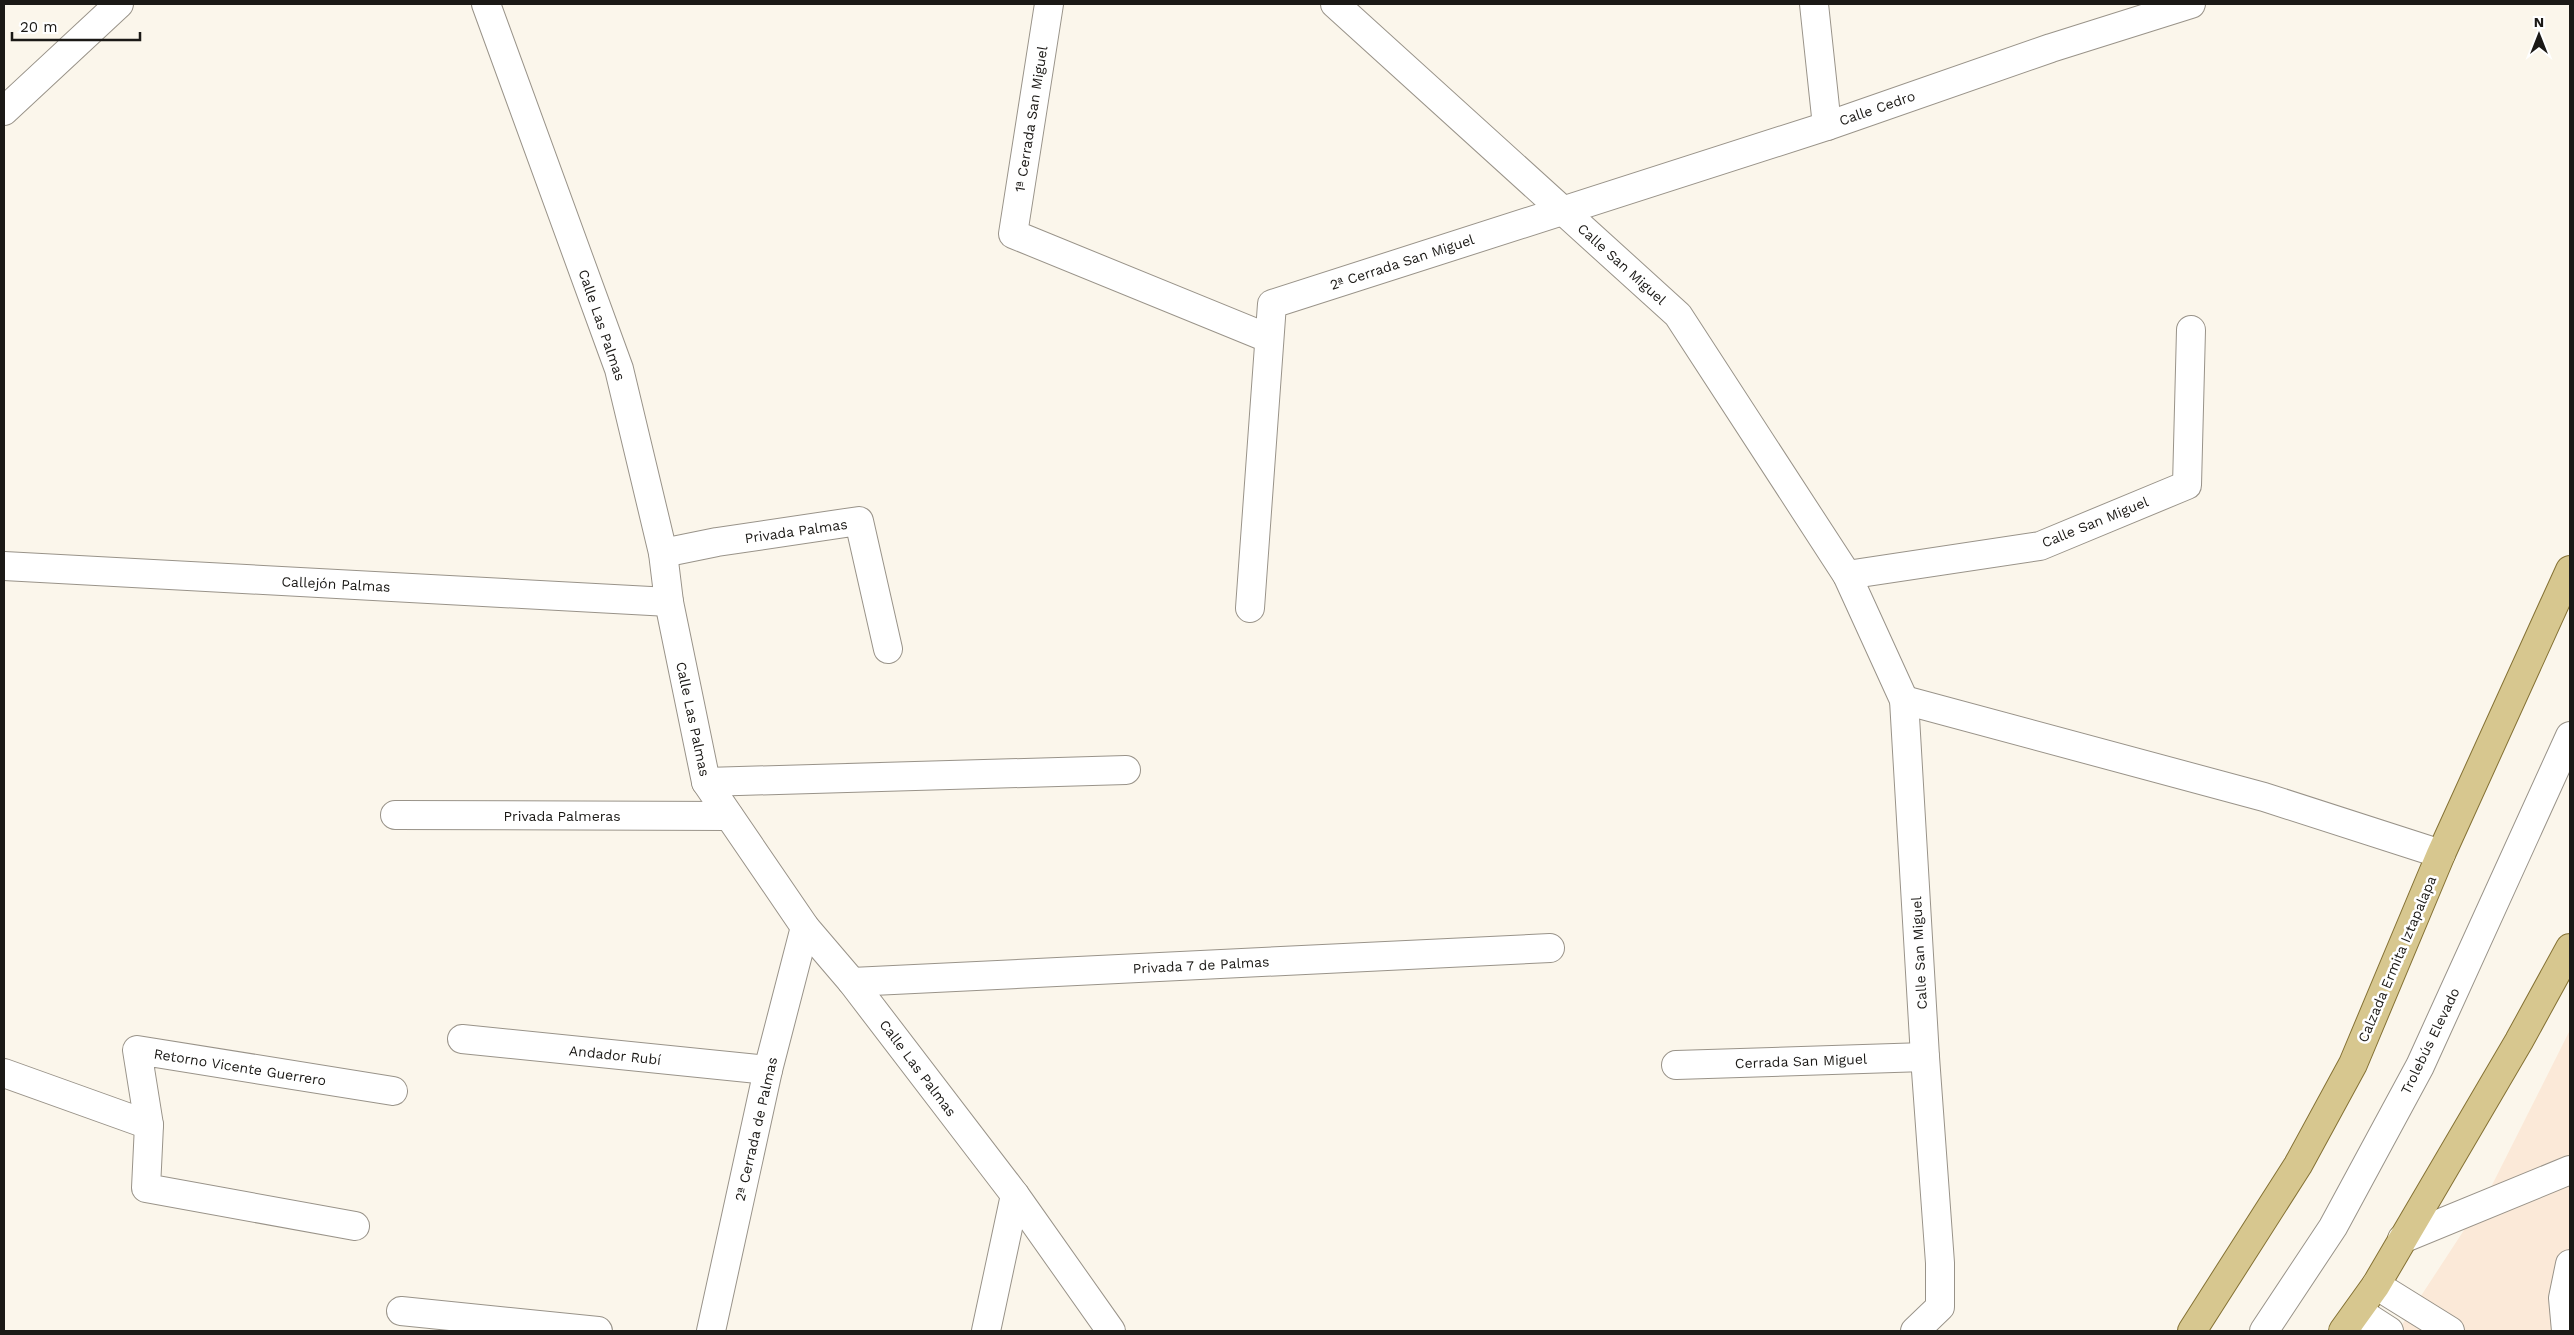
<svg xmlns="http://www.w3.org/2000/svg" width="2574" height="1335" font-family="'Work Sans',sans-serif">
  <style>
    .commercial { fill: #fbe9d8 }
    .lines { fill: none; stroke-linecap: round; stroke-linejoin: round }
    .minor-casing { stroke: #999389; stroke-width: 30 }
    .major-casing { stroke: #847134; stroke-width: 30 }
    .minor { stroke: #fff; stroke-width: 28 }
    .major { stroke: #d7c78f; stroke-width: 28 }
    .labels { text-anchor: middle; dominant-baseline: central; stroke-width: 5; stroke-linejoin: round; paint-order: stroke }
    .street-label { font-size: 14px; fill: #1b1916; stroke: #fff }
  </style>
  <rect width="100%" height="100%" fill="#fbf6eb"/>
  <polygon class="commercial" points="2570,1030 2570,1331 2398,1331 2487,1195"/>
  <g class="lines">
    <g class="minor-casing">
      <g id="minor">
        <polyline points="486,4 619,369 663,553 669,602 706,782 805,927 852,982 1015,1195 1111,1331"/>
        <polyline points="1049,4 1013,234 1268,338"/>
        <polyline points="1335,4 1678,315 1847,575 1904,700 1925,1057 1940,1263 1940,1307 1915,1331"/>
        <polyline points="1814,4 1827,126"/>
        <polyline points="4,111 119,4"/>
        <polyline points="663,553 717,542 859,521 888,649"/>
        <polyline points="4,566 669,602"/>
        <polyline points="1847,575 2040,546 2187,485 2191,330"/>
        <polyline points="1250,608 1272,304 1827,126 2051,48 2191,4"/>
        <polyline points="1904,700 2264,797 2441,854"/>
        <polyline points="706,782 1126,770"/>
        <polyline points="395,815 729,816"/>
        <polyline points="852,982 1550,948"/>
        <polyline points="462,1039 768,1070"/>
        <polyline points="1676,1065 1925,1057"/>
        <polyline points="4,1073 149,1125"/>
        <polyline points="355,1226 146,1188 149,1125 137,1050 393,1091"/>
        <polyline points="2402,1239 2570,1170"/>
        <polyline points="2376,1285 2450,1331"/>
        <polyline points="401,1311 598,1331"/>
        <polyline points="2358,1311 2389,1331"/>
        <polyline points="711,1331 768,1070 805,927"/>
        <polyline points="986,1331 1015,1195"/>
        <polyline points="2264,1331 2333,1227 2420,1066 2570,736"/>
        <polyline points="2566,1331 2563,1298 2570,1264"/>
      </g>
    </g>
    <g class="major-casing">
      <g id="major">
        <polyline points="2192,1331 2298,1165 2353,1064 2441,854 2570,570"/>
        <polyline points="2343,1331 2376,1285 2519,1041 2570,948"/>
      </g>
    </g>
    <use href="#minor" class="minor"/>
    <use href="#major" class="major"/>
  </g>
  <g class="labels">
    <g class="street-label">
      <text transform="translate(1877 108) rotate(-19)">Calle Cedro</text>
      <text transform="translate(1031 119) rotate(-81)">1ª Cerrada San Miguel</text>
      <text transform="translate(1402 262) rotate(-18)">2ª Cerrada San Miguel</text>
      <text transform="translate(1622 264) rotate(42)">Calle San Miguel</text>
      <text transform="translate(602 325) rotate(71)">Calle Las Palmas</text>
      <text transform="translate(2095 522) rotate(-22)">Calle San Miguel</text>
      <text transform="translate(796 531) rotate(-8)">Privada Palmas</text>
      <text transform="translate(336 584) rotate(3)">Callejón Palmas</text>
      <text transform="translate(693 719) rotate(78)">Calle Las Palmas</text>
      <text x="562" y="816">Privada Palmeras</text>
      <text transform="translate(1919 953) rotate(-93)">Calle San Miguel</text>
      <text transform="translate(2397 959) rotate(-67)">Calzada Ermita Iztapalapa</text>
      <text transform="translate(1201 965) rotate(-3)">Privada 7 de Palmas</text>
      <text transform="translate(2430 1041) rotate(-64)">Trolebús Elevado</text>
      <text transform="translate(615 1055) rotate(6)">Andador Rubí</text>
      <text transform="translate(1801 1061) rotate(-2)">Cerrada San Miguel</text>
      <text transform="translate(240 1067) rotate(9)">Retorno Vicente Guerrero</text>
      <text transform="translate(918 1068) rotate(53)">Calle Las Palmas</text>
      <text transform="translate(756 1129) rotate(-77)">2ª Cerrada de Palmas</text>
    </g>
  </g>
  <rect width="2574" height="1335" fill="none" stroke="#1b1916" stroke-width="10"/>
  <g transform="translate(2539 35)" stroke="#ffffff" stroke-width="4" paint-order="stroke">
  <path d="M0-4L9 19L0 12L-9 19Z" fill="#1b1916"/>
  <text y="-8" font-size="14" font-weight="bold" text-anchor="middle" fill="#1b1916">N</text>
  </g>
  <path d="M12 32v8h128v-8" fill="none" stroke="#1b1916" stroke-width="2.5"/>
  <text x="20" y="32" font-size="15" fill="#1b1916" stroke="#ffffff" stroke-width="4" paint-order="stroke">20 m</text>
</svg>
